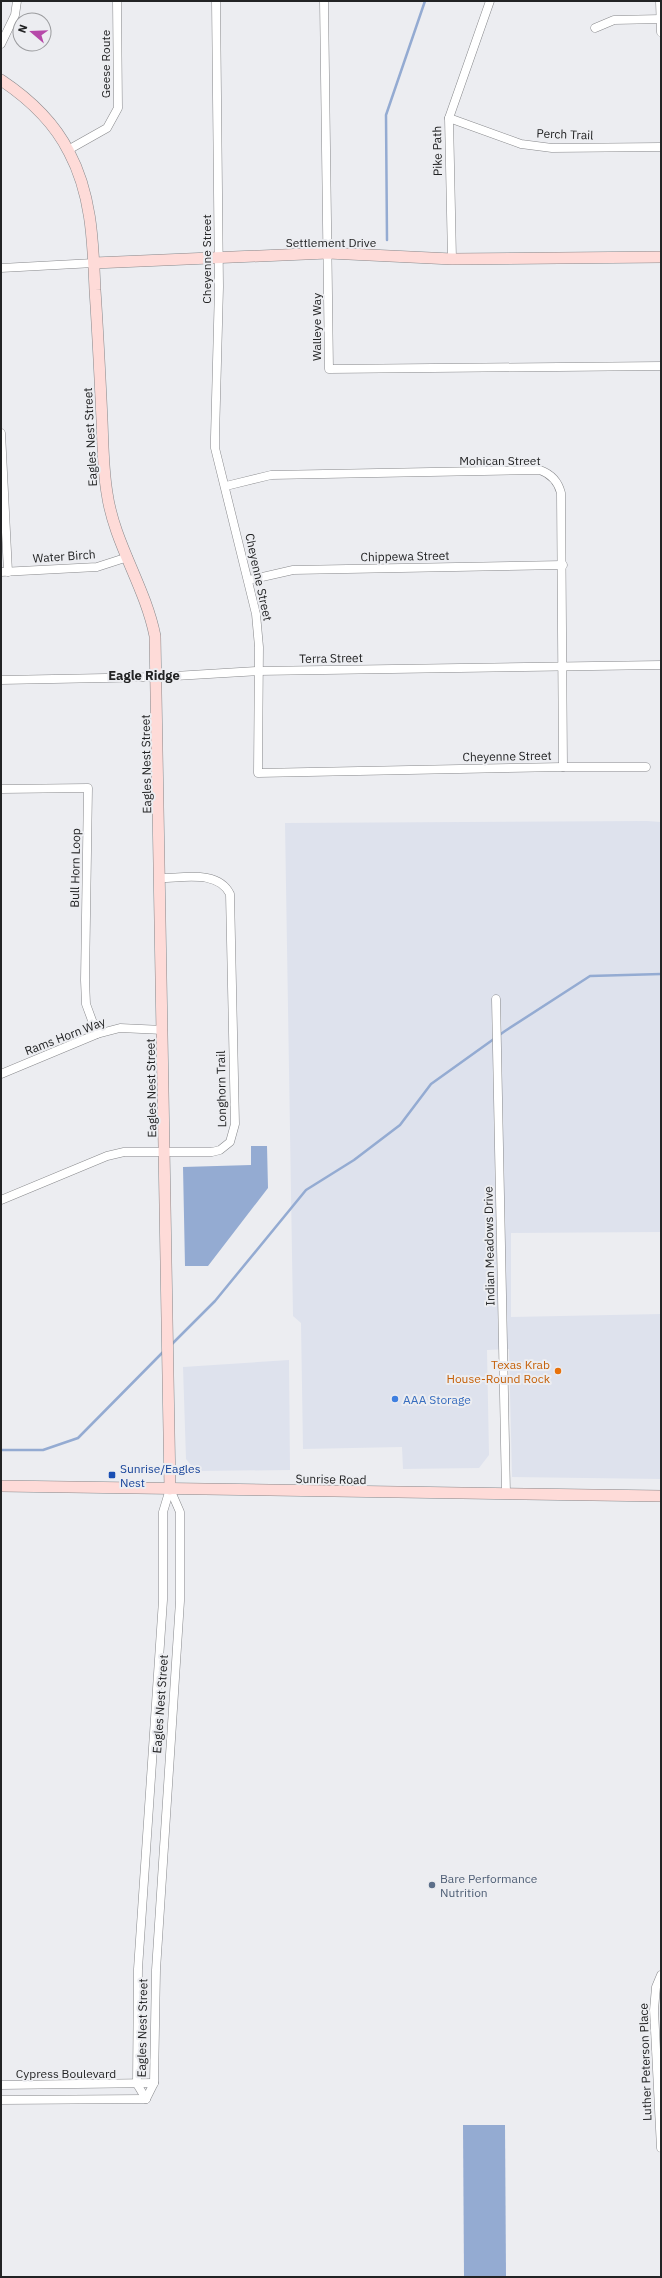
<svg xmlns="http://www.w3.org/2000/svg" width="662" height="2278" font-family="'IBM Plex Sans',sans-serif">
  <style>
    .built { fill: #dee2ed }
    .water { fill: #94abd2 }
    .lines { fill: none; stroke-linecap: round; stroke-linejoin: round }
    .stream { stroke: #94abd2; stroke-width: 2.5 }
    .street-casing { stroke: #87888b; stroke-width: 9 }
    .secondary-casing { stroke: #87888b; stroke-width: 12 }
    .street { stroke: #fff; stroke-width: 8 }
    .secondary { stroke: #fedbd8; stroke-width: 11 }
    .food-dot { fill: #e8710a; stroke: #ecedf1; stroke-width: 1.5 }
    .shop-dot { fill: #3f7fe0; stroke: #ecedf1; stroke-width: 1.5 }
    .transit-dot { fill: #1a4fb4; stroke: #ecedf1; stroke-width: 1.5 }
    .service-dot { fill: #5c6f8a; stroke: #ecedf1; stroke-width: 1.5 }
    .labels { text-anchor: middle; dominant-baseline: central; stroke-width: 4; stroke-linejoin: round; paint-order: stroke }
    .street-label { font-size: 12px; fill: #222324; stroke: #ecedf1 }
    .food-label { font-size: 12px; fill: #c56008; stroke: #ecedf1; text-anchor: end }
    .shop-label { font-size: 12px; fill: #366cbe; stroke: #ecedf1; text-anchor: start }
    .transit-label { font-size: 12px; fill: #164399; stroke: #ecedf1; text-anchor: start }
    .service-label { font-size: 12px; fill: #4e5e75; stroke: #ecedf1; text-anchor: start }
    .neighbourhood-label { font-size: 13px; font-weight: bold; fill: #222324; stroke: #ecedf1 }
  </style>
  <rect width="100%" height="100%" fill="#ecedf1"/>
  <g class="built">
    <polygon points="647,821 661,822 661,1232 511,1233 511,1317 661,1314 661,1479 512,1477 509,1349 487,1350 489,1455 479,1468 403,1469 402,1447 303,1449 301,1323 293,1316 285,823"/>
    <polygon points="289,1360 290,1470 196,1471 186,1459 183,1367"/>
  </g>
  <g class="water">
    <polygon points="251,1146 267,1146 268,1188 208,1266 185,1266 183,1167 251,1165"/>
    <polygon points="463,2125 505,2125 506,2277 464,2277"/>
  </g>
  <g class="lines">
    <g class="stream">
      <polyline points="387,240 386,115 425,1"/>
      <polyline points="171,1345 215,1301 306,1190 354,1160 400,1125 431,1084 505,1031 590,976 661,974"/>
      <polyline points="1,1450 43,1450 78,1438 164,1351"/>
    </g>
    <g class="street-casing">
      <g id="street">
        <polyline points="216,1 219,287 215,437 215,448 256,614 259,647 258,773 563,767 646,767"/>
        <polyline points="324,1 329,369 661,366"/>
        <polyline points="660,1 661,32"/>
        <polyline points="595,28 614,20 661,19"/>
        <polyline points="1,44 15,15 17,1"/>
        <polyline points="449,118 521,144 552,148 661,147"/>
        <polyline points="68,150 107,128 118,108 117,1"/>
        <polyline points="452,259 449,118 490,1"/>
        <polyline points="1,268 94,263"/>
        <polyline points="1,433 8,572"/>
        <path d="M226,486L271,475L540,470C551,474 558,481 561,493L563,767"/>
        <polyline points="1,572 97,567 128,557"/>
        <polyline points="249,580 293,570 563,565"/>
        <polyline points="1,680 158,677 258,671 661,665"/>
        <polyline points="1,789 88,788 85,980 86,1004 97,1034"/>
        <polyline points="496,999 506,1493"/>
        <polyline points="1,1074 97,1034 120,1028 163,1030"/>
        <path d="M1,1200L107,1156L124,1152H212L220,1150L230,1142L235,1124L230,894C218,870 184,878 161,878"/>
        <polyline points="661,1975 656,1987 654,2010 661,2148"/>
        <polyline points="1,2085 154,2083"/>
        <polyline points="146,2099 154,2083 156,1970 180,1601 180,1512 170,1489"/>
        <polyline points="146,2099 137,2084 138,1969 163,1600 163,1512 170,1489"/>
        <polyline points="1,2100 146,2099"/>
      </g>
    </g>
    <g class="secondary-casing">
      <g id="secondary">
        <path d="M1,80C28,98 54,122 69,152C92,195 93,243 95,290C98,334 100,377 102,420C103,445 103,469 107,493C114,543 145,586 155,636L170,1489"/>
        <polyline points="94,263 328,253 452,259 661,257"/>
        <polyline points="1,1486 661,1496"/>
      </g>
    </g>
    <use href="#street" class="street"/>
    <use href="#secondary" class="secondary"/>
  </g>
  <circle class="food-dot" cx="558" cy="1371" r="4"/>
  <circle class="shop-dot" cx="395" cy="1399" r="4"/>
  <rect class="transit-dot" x="108" y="1471" width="8" height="8" rx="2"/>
  <circle class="service-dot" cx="432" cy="1885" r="4"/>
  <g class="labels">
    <g class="street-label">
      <text transform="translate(105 64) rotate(-90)">Geese Route</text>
      <text transform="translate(565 134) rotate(2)">Perch Trail</text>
      <text transform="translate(437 151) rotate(-91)">Pike Path</text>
      <text x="331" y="242">Settlement Drive</text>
      <text transform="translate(206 259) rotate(-90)">Cheyenne Street</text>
      <text transform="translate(316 327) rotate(-90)">Walleye Way</text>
      <text transform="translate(90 437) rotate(-93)">Eagles Nest Street</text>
      <text x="500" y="460">Mohican Street</text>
      <text transform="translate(64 556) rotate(-4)">Water Birch</text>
      <text transform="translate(405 556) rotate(-1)">Chippewa Street</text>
      <text transform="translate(259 577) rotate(78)">Cheyenne Street</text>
      <text transform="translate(331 658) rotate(-1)">Terra Street</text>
      <text transform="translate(507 756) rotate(-1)">Cheyenne Street</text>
      <text transform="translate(146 764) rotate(-91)">Eagles Nest Street</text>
      <text transform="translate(75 868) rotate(-89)">Bull Horn Loop</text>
      <text transform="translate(65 1036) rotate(-21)">Rams Horn Way</text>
      <text transform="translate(151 1088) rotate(-91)">Eagles Nest Street</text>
      <text transform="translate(221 1089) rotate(-91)">Longhorn Trail</text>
      <text transform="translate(489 1246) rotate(-91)">Indian Meadows Drive</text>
      <text transform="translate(331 1479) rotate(1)">Sunrise Road</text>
      <text transform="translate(160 1704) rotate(-86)">Eagles Nest Street</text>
      <text transform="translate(142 2028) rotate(-89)">Eagles Nest Street</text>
      <text transform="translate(645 2062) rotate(-92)">Luther Peterson Place</text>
      <text x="66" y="2073">Cypress Boulevard</text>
    </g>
    <g class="food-label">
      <text x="550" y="1364">Texas Krab<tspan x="550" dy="14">House-Round Rock</tspan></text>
    </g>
    <g class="shop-label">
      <text x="403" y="1399">AAA Storage</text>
    </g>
    <g class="transit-label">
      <text x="120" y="1468">Sunrise/Eagles<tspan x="120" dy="14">Nest</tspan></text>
    </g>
    <g class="service-label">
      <text x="440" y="1878">Bare Performance<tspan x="440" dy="14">Nutrition</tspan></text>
    </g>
    <g class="neighbourhood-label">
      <text x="144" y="675">Eagle Ridge</text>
    </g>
  </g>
  <rect width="662" height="2278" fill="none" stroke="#222324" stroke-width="4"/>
  <g transform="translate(32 32) rotate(289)"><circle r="19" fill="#ecedf1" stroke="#9b9c9f"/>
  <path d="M0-3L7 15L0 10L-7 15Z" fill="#b649a9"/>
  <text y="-6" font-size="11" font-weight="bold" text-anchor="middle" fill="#222324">N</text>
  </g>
</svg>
